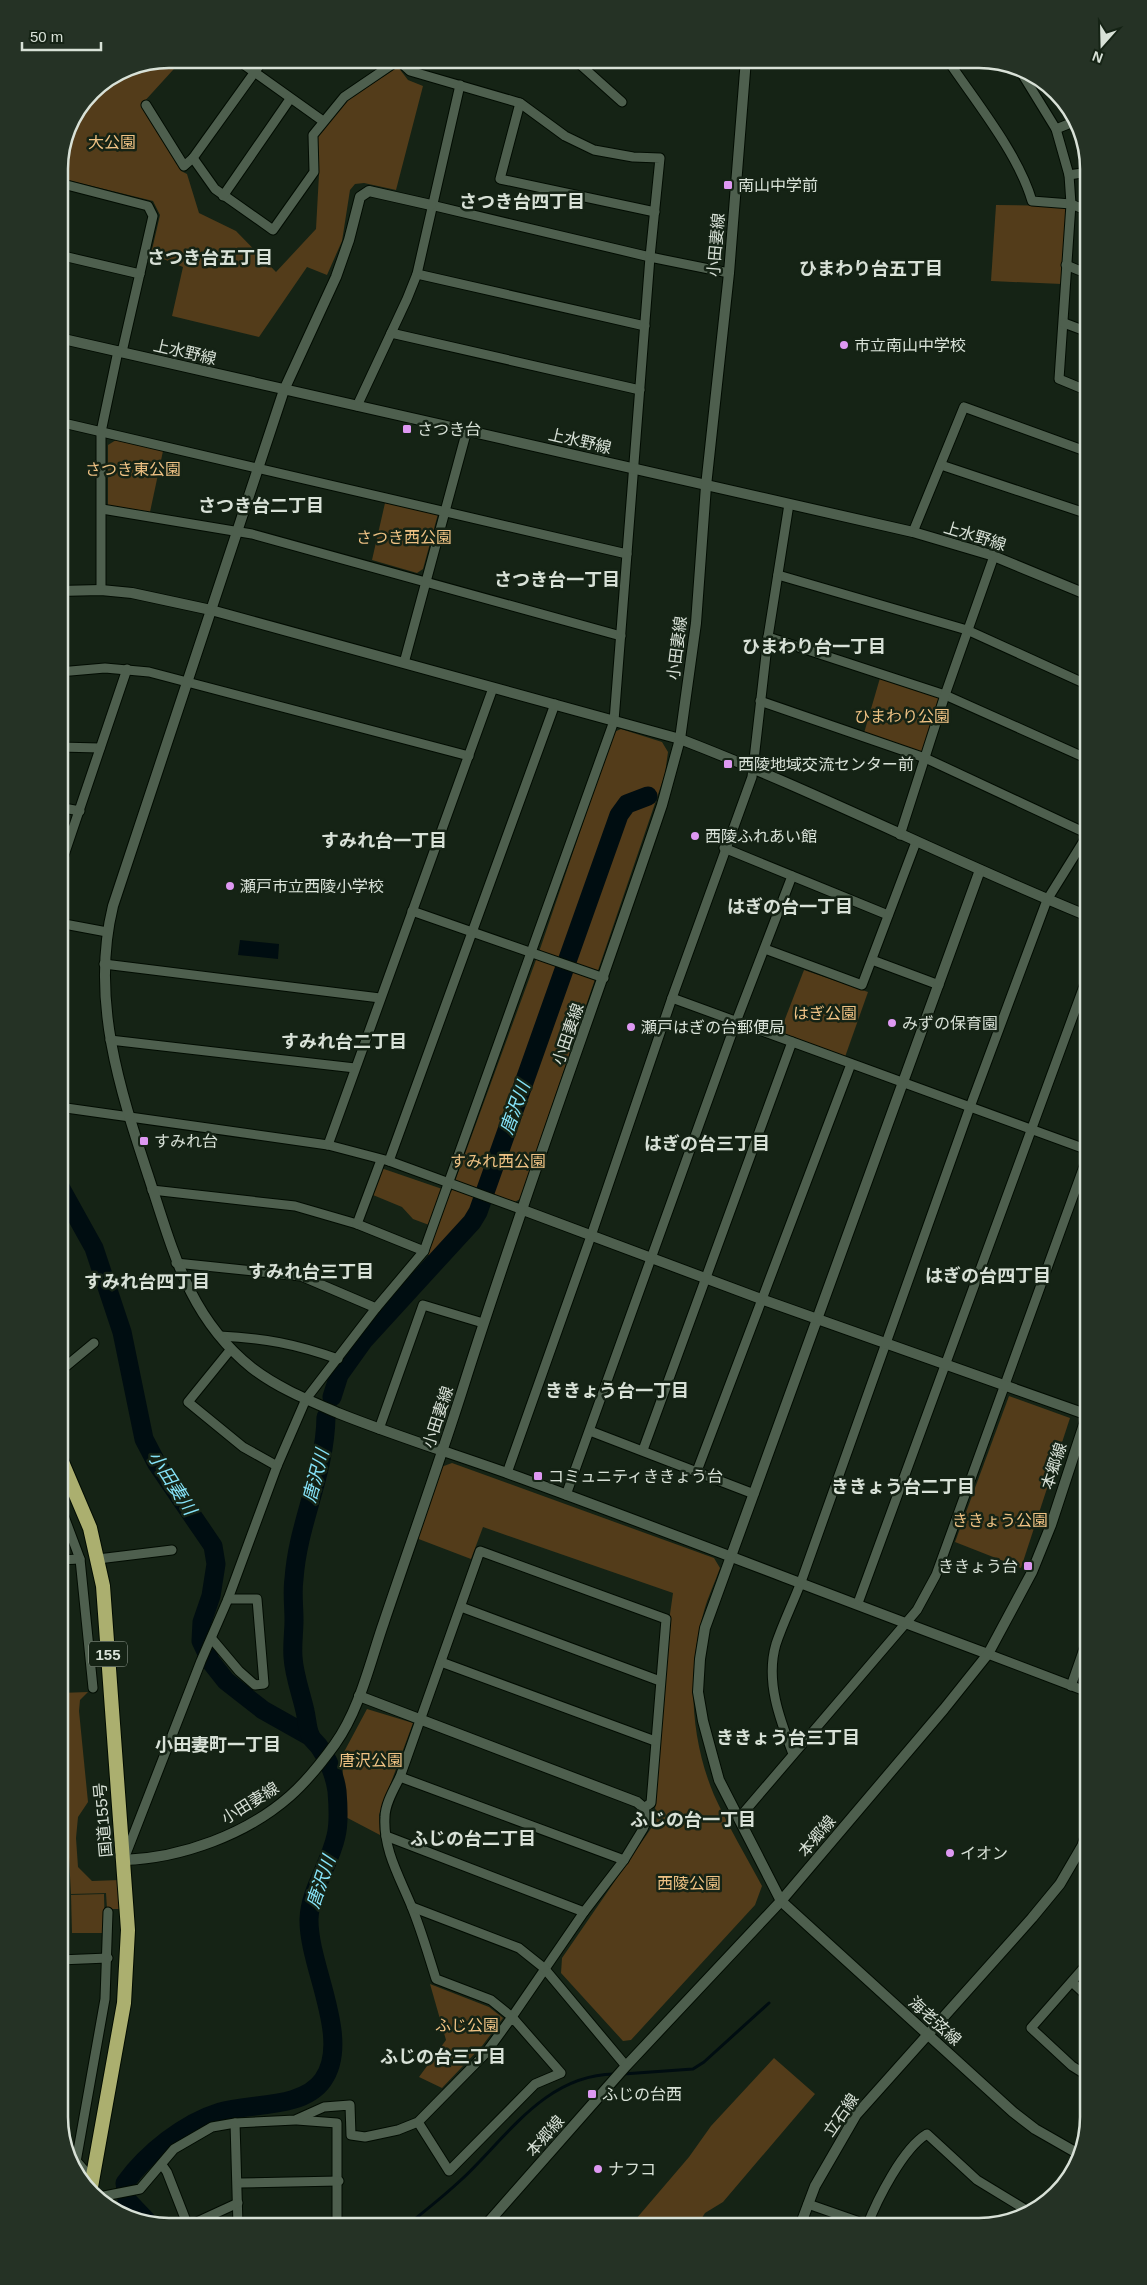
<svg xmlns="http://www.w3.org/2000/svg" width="1147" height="2285" font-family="Helvetica,'Noto Sans JP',sans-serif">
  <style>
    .green { fill: #533c1a }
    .water { fill: #000d11 }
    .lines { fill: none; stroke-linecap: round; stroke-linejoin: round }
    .stream { stroke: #000d11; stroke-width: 3 }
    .river { stroke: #000d11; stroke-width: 19 }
    .minor-casing { stroke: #020c02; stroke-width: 11 }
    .tertiary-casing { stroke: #020c02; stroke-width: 12 }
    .trunk-casing { stroke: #020c02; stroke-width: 16 }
    .minor { stroke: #4e5f4e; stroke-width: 9 }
    .tertiary { stroke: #4e5f4e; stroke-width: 10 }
    .trunk { stroke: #abaf6f; stroke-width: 14 }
    .poi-dot { fill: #de98f2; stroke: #152315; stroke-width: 2 }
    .labels { text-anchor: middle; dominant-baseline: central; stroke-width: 5; stroke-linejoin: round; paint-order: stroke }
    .shield { fill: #152315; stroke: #9ea89d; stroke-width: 1 }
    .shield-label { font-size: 15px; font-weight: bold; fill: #d8e1d7 }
    .park-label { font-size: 16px; fill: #efc284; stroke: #152315 }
    .poi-label { font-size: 16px; fill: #d8e1d7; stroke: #152315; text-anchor: start }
    .street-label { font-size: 16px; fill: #d8e1d7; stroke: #152315 }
    .neighbourhood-label { font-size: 18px; font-weight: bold; fill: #d8e1d7; stroke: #152315 }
    .water-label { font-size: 18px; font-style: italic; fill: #86e4fa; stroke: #152315 }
    .rim { fill: none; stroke: #d8e1d7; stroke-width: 2.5 }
  </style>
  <rect width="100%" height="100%" fill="#152315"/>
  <g class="green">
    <polygon points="169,59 183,59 142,104 181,171 187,174 199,213 236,231 276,272 316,229 319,174 316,141 322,127 346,101 398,67 408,80 423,86 396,190 364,183 355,184 350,190 342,241 327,275 307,267 259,337 172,316 183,267 151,254 160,215 153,201 59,178 59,162 67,126 91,91 127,67"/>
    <polygon points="996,205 1066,206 1062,284 991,281"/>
    <polygon points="116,440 163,451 150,512 108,505 108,445"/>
    <polygon points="385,503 438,514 423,569 417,573 372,560"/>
    <polygon points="880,678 939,698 922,753 864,733"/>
    <polygon points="621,729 662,742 668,752 665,774 520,1199 513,1203 481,1192 472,1218 435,1258 427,1254 437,1228 413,1219 402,1207 373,1195 381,1168 451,1192 540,949 614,732"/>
    <polygon points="804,970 868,992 845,1057 780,1032"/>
    <polygon points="1009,1396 1070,1418 1021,1568 955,1542"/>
    <path d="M452,1463L714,1558L720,1568C715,1582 708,1597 704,1611C687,1670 690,1738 714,1795C728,1826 746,1856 762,1886L755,1905L631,2040L623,2041L561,1973L562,1958L654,1824L669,1621L673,1593L483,1527L471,1559L416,1538L441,1467Z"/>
    <polygon points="88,1692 80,1700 79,1711 88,1802 78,1817 76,1838 78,1867 92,1881 120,1880 122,1909 107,1909 106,1893 71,1894 60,1693"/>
    <polygon points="367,1709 413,1723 379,1815 380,1835 340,1814 344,1752"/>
    <polygon points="104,1894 105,1933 72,1933 71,1895"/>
    <polygon points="430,1984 489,2007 503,2018 482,2046 442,2088 419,2077 446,2040"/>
    <polygon points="774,2058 815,2094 723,2202 705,2213 697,2226 630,2226 689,2157 711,2126"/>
  </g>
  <polygon class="water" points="240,940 279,944 278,959 238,955"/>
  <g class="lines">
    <g class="stream">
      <polyline points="623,2074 693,2069 704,2062 769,2003"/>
      <path d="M406,2226C425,2211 444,2196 462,2179C507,2137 545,2075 614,2074"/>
    </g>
    <g class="river">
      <polyline points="59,1185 94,1248 122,1332 144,1439 157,1464 213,1546 216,1564 211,1596 202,1622 201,1641 211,1662 226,1681 263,1710 311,1737"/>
      <polyline points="332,1397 339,1375 364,1340 472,1222 478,1212 619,815 627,804 648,796"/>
      <path d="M147,2221L127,2200L125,2183C147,2153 184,2123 220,2112C250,2103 303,2109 323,2080C352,2039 308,1966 309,1919C310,1890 330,1864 336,1836C339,1824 338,1803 337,1791C335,1776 328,1759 320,1748C318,1744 313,1741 311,1737C307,1730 307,1719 305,1711C301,1693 294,1675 293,1657C292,1645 294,1632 294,1620C294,1606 292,1592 294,1579C298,1522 325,1475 326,1417"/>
    </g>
    <g class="minor-casing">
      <g id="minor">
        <polyline points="236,59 323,121"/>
        <polyline points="574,59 622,102"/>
        <path d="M947,59C975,101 1018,153 1032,201L1071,204L1088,211"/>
        <polyline points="1021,72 1056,129 1069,175 1071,204 1059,379 1088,391"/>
        <polyline points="520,103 500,179 655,212"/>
        <polyline points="146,105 184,166 193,158 264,59"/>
        <polyline points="1056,129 1076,121"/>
        <polyline points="193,158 215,189 273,230 314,172 313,135 344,97 400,59"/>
        <polyline points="1069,175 1088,172"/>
        <polyline points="59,183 148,206 153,216 122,352"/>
        <polyline points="223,196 290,99"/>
        <polyline points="431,205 650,257 729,273"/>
        <polyline points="59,255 140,274"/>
        <polyline points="1066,265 1088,274"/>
        <polyline points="417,274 645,326"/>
        <polyline points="1064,323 1088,332"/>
        <polyline points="391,333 640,390"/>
        <polyline points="357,406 407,299 417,274 460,85"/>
        <polyline points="59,422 627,554"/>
        <polyline points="941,465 1088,514"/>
        <polyline points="102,509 252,534 621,636"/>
        <polyline points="913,532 964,407 1088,452"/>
        <polyline points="778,575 967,630 1088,685"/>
        <polyline points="101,590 101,432 118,351"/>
        <polyline points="768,637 945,695 1088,759"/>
        <polyline points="404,663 467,430"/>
        <polyline points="59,672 105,668 149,672 469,756"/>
        <path d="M760,701L925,758L1088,834L1047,900L970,1107L801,1582C793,1603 783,1623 776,1644C765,1681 780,1720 793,1754"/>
        <polyline points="59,747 100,748"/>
        <polyline points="59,810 69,809 80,811"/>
        <polyline points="900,835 945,695 994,556"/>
        <polyline points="724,848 888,915"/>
        <polyline points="59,870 127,669"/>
        <polyline points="412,911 604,978"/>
        <polyline points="59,923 107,932"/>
        <polyline points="765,949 862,985 916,842"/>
        <polyline points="872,960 939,985"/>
        <polyline points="104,964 380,998"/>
        <polyline points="672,998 1088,1150"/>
        <polyline points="110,1040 355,1068"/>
        <polyline points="59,1098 63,1108"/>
        <polyline points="59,1107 328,1145 389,1161 523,1210"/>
        <polyline points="328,1145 493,688"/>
        <polyline points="389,1161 555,704"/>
        <polyline points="152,1190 295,1206 357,1224 424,1251"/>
        <polyline points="357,1224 381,1160"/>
        <polyline points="176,1263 301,1276 376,1308"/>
        <path d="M220,1336C264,1338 296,1344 338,1359"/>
        <polyline points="231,1349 188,1402 243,1447 277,1466"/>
        <polyline points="59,1372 94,1343"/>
        <polyline points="379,1429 423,1305 483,1323"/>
        <polyline points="590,1431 754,1494"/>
        <polyline points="643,1450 792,1042"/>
        <polyline points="697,1471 851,1064"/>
        <polyline points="507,1473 591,1236 672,998 752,777 768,637 789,504"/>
        <polyline points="566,1495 736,1022 792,876"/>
        <polyline points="59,1503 80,1559 93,1688"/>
        <path d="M480,1551L666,1619L651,1803L644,1808L647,1819L643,1829L624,1860L584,1912L512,2017L491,2000L436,1979C428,1954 421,1929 411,1905C399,1876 383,1849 385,1817C385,1804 394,1789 400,1777Z"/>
        <polyline points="98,1559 172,1550"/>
        <polyline points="59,1560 80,1559"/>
        <polyline points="858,1603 1088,975"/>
        <polyline points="461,1607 660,1681"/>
        <polyline points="212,1639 239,1671 255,1685 264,1684 257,1599 228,1599"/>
        <polyline points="988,1654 1088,1692"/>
        <polyline points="441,1662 655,1741"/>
        <polyline points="1071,1686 1088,1637"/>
        <polyline points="59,1763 62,1763"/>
        <polyline points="400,1777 624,1860"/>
        <polyline points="739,1818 917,1610 936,1575 1088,1155"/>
        <polyline points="386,1836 584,1912"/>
        <polyline points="1088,1855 1081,1848 1088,1828"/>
        <polyline points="124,1859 201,1661 228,1599 277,1466 306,1399 376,1308 424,1251 614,721 650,257 660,158 633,157 594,150 565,136 520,103 410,71 397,59"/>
        <polyline points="412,1907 519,1948 544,1968 626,2066"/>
        <polyline points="59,1960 108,1958"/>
        <polyline points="1072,1982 1088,1997"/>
        <polyline points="1088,2076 1072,2066 1031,2028 1088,1963"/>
        <polyline points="297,2120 337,2123 337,2226"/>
        <polyline points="235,2123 238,2226"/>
        <polyline points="65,2148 92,2179"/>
        <polyline points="76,2162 105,1999 108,1912"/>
        <polyline points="162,2165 167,2172 188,2226 238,2203"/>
        <polyline points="239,2183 339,2181"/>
        <polyline points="99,2197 140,2189 174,2149 212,2127 235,2123 295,2120 324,2107 350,2105 351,2135 365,2137 398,2130 418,2122 485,2054 512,2017 561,2073 535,2084 449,2171 418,2122"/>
        <polyline points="808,2204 871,2226"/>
        <path d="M867,2226C877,2200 903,2148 927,2134L977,2180L1028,2211"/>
      </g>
    </g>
    <g class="tertiary-casing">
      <g id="tertiary">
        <path d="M431,205L369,191L360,197L349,240L336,277L284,390L113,906C90,1000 120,1090 149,1178C173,1251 189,1318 252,1368C278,1388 308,1400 338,1413C398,1437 460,1456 521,1478C677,1535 832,1596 988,1654"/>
        <polyline points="59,338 913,532 991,555 1088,595"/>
        <path d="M59,591L101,590L132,593L211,610L680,739C818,792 950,860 1088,916"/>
        <polyline points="980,870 705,1628 700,1659 698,1692 703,1721 713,1758 719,1780 781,1901 1013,2112 1035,2129 1077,2153"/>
        <polyline points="523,1210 761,1299 1088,1415"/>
        <polyline points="359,1696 637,1802 644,1808"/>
        <path d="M124,1860C182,1858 247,1834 290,1796C307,1781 322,1762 335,1744C360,1709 370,1662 384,1622C410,1545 437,1469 462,1391C524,1194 596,1001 662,805L680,739L696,623L706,486L729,273L746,59"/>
        <polyline points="485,2226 626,2066 781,1901 944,1709 988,1654 1032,1572 1051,1525 1088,1412"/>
        <polyline points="800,2226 815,2186 856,2115 1032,1918 1060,1884 1081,1848"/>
      </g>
    </g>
    <g class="trunk-casing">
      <polyline id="trunk" points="59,1455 90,1528 103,1586 128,1930 124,2003 91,2187"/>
    </g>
    <use href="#minor" class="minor"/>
    <use href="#tertiary" class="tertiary"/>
    <use href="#trunk" class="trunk"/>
  </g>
  <g class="poi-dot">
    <rect x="723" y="180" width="10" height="10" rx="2.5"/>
    <circle cx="844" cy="345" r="5"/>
    <rect x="402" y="424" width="10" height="10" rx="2.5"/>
    <rect x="723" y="759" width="10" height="10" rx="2.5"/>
    <circle cx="695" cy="836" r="5"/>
    <circle cx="230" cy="886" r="5"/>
    <circle cx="892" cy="1023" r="5"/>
    <circle cx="631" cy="1027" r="5"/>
    <rect x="139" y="1136" width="10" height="10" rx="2.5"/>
    <rect x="533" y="1471" width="10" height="10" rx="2.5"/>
    <rect x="1023" y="1561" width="10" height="10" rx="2.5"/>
    <circle cx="950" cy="1853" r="5"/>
    <rect x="587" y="2089" width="10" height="10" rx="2.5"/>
    <circle cx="598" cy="2169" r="5"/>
  </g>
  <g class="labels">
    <rect class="shield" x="89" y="1641.5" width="38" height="25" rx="4"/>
    <g class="shield-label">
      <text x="108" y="1654">155</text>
    </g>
    <g class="park-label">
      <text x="112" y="142">大公園</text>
      <text x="133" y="469">さつき東公園</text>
      <text x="404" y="537">さつき西公園</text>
      <text x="902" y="716">ひまわり公園</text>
      <text x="825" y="1013">はぎ公園</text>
      <text x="498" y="1161">すみれ西公園</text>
      <text x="1000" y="1520">ききょう公園</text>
      <text x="371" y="1760">唐沢公園</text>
      <text x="689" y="1883">西陵公園</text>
      <text x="467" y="2025">ふじ公園</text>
    </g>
    <g class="poi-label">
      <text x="738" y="185">南山中学前</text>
      <text x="854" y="345">市立南山中学校</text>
      <text x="417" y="429">さつき台</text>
      <text x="738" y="764">西陵地域交流センター前</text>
      <text x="705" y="836">西陵ふれあい館</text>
      <text x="240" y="886">瀬戸市立西陵小学校</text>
      <text x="902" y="1023">みずの保育園</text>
      <text x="641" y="1027">瀬戸はぎの台郵便局</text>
      <text x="154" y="1141">すみれ台</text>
      <text x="548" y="1476">コミュニティききょう台</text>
      <text x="1018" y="1566" text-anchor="end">ききょう台</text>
      <text x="960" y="1853">イオン</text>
      <text x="602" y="2094">ふじの台西</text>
      <text x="608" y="2169">ナフコ</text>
    </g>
    <g class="street-label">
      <text transform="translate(716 245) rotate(-85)">小田妻線</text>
      <text transform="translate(185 352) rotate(13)">上水野線</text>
      <text transform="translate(580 441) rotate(13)">上水野線</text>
      <text transform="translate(975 536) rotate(17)">上水野線</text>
      <text transform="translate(677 648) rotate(-83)">小田妻線</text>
      <text transform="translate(568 1034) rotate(-71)">小田妻線</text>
      <text transform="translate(438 1417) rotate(-72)">小田妻線</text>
      <text transform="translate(1054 1466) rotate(-72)">本郷線</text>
      <text transform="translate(250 1803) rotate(-32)">小田妻線</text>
      <text transform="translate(103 1820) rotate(-95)">国道155号</text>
      <text transform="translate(817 1836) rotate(-50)">本郷線</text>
      <text transform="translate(935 2021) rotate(42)">海老弦線</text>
      <text transform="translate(841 2115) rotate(-55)">立石線</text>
      <text transform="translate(545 2136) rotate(-49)">本郷線</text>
    </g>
    <g class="neighbourhood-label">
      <text x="522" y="202">さつき台四丁目</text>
      <text x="210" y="258">さつき台五丁目</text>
      <text x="871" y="269">ひまわり台五丁目</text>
      <text x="261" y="506">さつき台二丁目</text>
      <text x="557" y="580">さつき台一丁目</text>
      <text x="814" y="647">ひまわり台一丁目</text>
      <text x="384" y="841">すみれ台一丁目</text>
      <text x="790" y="907">はぎの台一丁目</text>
      <text x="344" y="1042">すみれ台二丁目</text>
      <text x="707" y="1144">はぎの台三丁目</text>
      <text x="311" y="1272">すみれ台三丁目</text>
      <text x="988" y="1276">はぎの台四丁目</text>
      <text x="147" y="1282">すみれ台四丁目</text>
      <text x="617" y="1391">ききょう台一丁目</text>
      <text x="903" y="1487">ききょう台二丁目</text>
      <text x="788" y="1738">ききょう台三丁目</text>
      <text x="218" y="1745">小田妻町一丁目</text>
      <text x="693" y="1820">ふじの台一丁目</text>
      <text x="473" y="1839">ふじの台二丁目</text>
      <text x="443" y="2057">ふじの台三丁目</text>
    </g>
    <g class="water-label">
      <text transform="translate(515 1108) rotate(-70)">唐沢川</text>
      <text transform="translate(316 1476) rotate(-75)">唐沢川</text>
      <text transform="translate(172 1483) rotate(57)">小田妻川</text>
      <text transform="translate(321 1882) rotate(-71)">唐沢川</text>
    </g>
  </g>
  <path d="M0 0H1147V2285H0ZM169 68H979A101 101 0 0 1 1080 169V2117A101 101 0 0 1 979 2218H169A101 101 0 0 1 68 2117V169A101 101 0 0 1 169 68Z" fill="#253225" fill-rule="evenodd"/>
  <path class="rim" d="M169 68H979A101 101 0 0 1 1080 169V2117A101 101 0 0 1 979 2218H169A101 101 0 0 1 68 2117V169A101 101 0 0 1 169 68Z"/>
  <g transform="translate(1102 45) rotate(200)" stroke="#152315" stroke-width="4" paint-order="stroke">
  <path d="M0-4L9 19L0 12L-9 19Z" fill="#d8e1d7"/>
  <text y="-8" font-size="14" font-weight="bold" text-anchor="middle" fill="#d8e1d7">N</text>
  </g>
  <path d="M22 42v8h79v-8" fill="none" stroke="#d8e1d7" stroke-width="2.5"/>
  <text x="30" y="42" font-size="15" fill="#d8e1d7" stroke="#152315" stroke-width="4" paint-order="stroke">50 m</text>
</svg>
